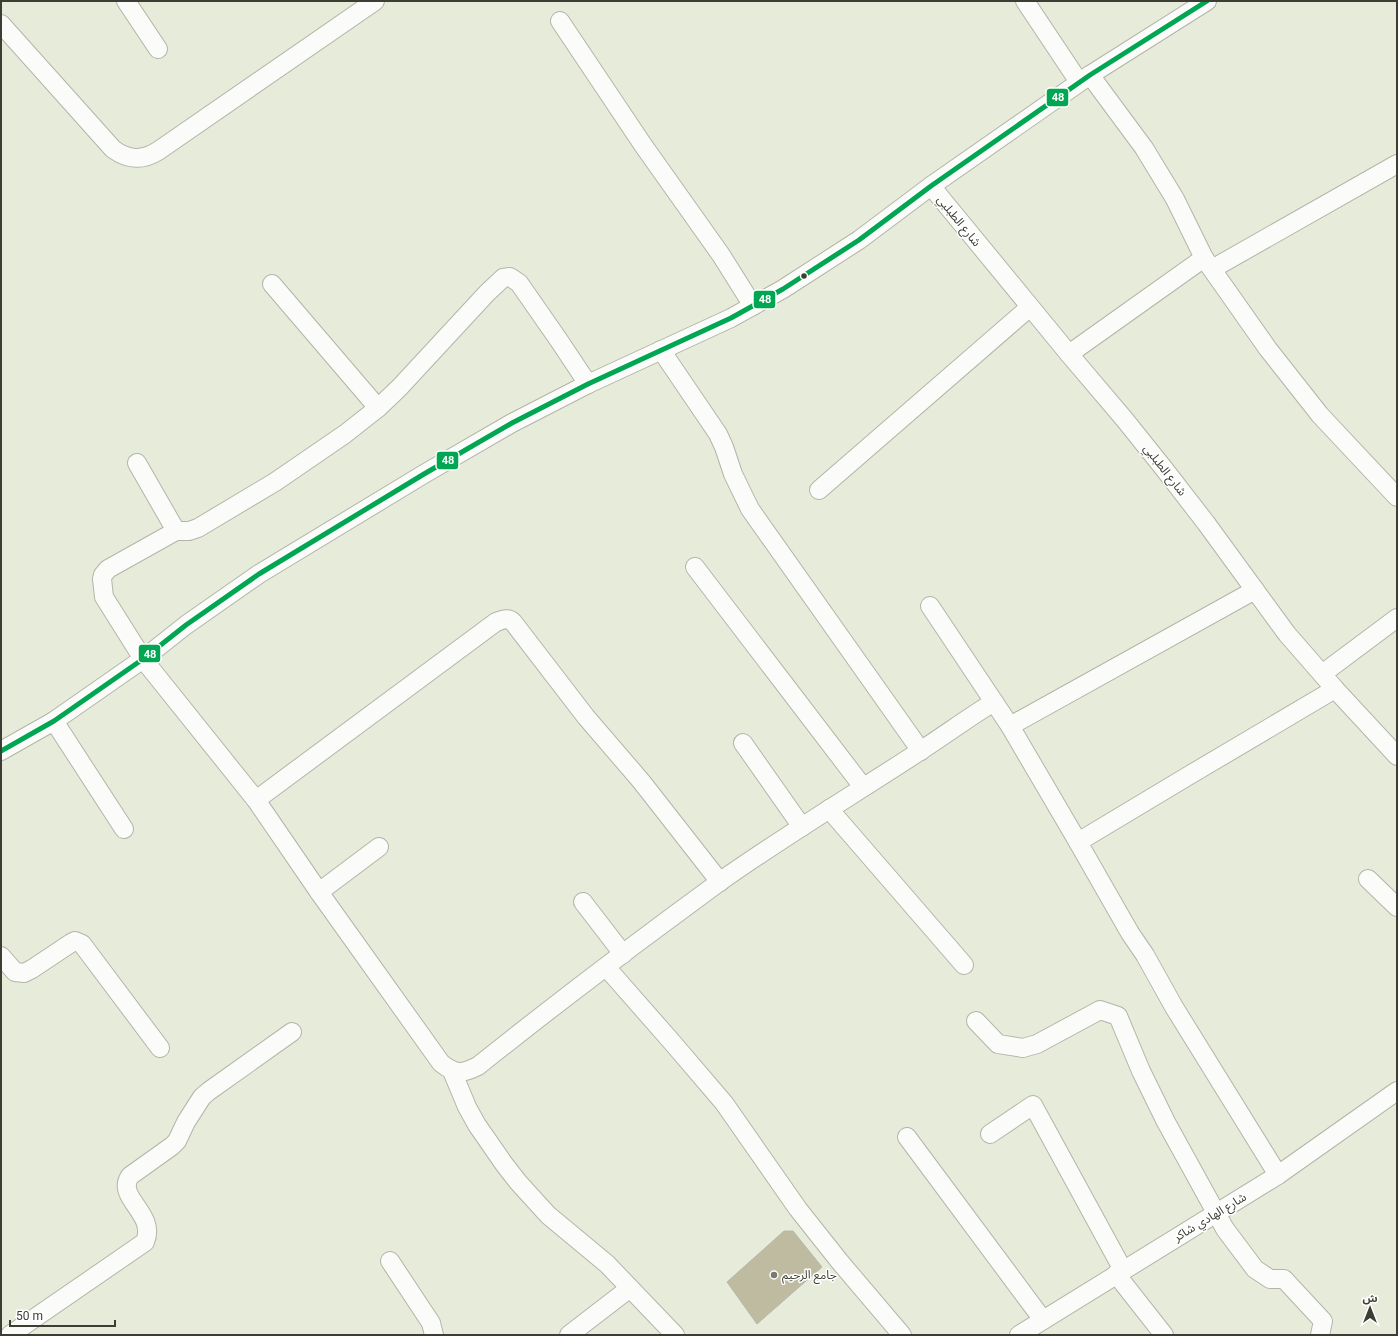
<svg xmlns="http://www.w3.org/2000/svg" width="1398" height="1336" font-family="Roboto,'Noto Sans Arabic',sans-serif">
  <style>
    .building { fill: #bebba0; stroke: #b8b8ac }
    .lines { fill: none; stroke-linecap: round; stroke-linejoin: round }
    .minor-casing { stroke: #b2b5a8; stroke-width: 20 }
    .minor { stroke: #fbfcf9; stroke-width: 18 }
    .bus-1-casing { stroke: #fff; stroke-width: 8 }
    .bus-1 { stroke: #00a651; stroke-width: 5 }
    .bus-dot { fill: #3c3e33; stroke: #fff; stroke-width: 1.5 }
    .poi-dot { fill: #787b6d; stroke: #fff; stroke-width: 1.5 }
    .labels { text-anchor: middle; dominant-baseline: central; stroke-width: 3; stroke-linejoin: round; paint-order: stroke }
    .street-label { font-size: 12px; fill: #3c3e33; stroke: #fff }
    .poi-label { font-size: 12px; fill: #3c3e33; stroke: #fff; text-anchor: start }
    .line-badge { stroke: #fff; stroke-width: 1.5 }
    .badge-label { font-size: 11px; text-anchor: middle; font-weight: bold; fill: #fff }
  </style>
  <rect width="100%" height="100%" fill="#e7ebda"/>
  <polygon class="building" points="784,1231 793,1231 822,1267 757,1324 727,1282"/>
  <g class="lines">
    <g class="minor-casing">
      <g id="minor">
        <polyline points="126,1 158,49"/>
        <polyline points="1025,1 1079,82"/>
        <polyline points="560,21 643,145 721,255 753,306"/>
        <path d="M1,24L113,149C128,160 142,161 158,151L375,1"/>
        <polyline points="1090,75 1144,148 1175,199 1204,258 1268,349 1320,415 1397,497"/>
        <polyline points="931,186 1069,354 1125,420 1165,470 1206,523 1287,634 1335,689 1397,756"/>
        <polyline points="1212,269 1397,164"/>
        <polyline points="272,284 378,408"/>
        <polyline points="661,350 718,434 724,447 733,474 750,509 921,751"/>
        <polyline points="1069,354 1204,258"/>
        <path d="M588,384L558,339L519,283L510,277L503,278L487,293L399,388L378,408L345,434L275,482L198,528L189,531H176L108,569L103,575L102,579L104,597L143,659L256,800L319,892L441,1063C456,1075 462,1074 478,1066C557,1003 637,942 718,883C784,836 853,795 920,751C945,735 969,717 994,702"/>
        <polyline points="137,463 176,531"/>
        <polyline points="819,490 1030,307"/>
        <polyline points="695,567 863,787"/>
        <polyline points="930,606 1010,726 1255,590"/>
        <polyline points="1322,674 1397,618"/>
        <polyline points="54,721 124,829"/>
        <polyline points="1010,726 1078,842"/>
        <polyline points="743,743 802,827"/>
        <polyline points="1,751 54,721 143,659 186,625 259,574 424,474 512,423 588,384 731,318 783,289 859,240 931,186 1090,75 1207,1"/>
        <path d="M256,800L496,622C502,620 508,617 513,622L586,717L641,781L720,882"/>
        <polyline points="829,809 964,965"/>
        <polyline points="1368,879 1397,907"/>
        <polyline points="319,892 379,847"/>
        <polyline points="583,902 623,954"/>
        <polyline points="1,956 15,972 24,973 32,969 71,943 75,941 82,944 160,1048"/>
        <polyline points="606,967 671,1041 724,1103 798,1209 840,1262 902,1335"/>
        <polyline points="976,1021 998,1044 1023,1048 1037,1044 1100,1010 1118,1016 1141,1071 1166,1122 1225,1229 1255,1269 1270,1279 1284,1279 1323,1321 1320,1335"/>
        <polyline points="452,1071 467,1107 477,1125 504,1164 518,1182 548,1215 607,1264 675,1335"/>
        <polyline points="990,1134 1033,1105 1123,1270"/>
        <polyline points="907,1137 1043,1320"/>
        <polyline points="1278,1175 1174,1007 1145,955 1130,933 1078,842 1188,776 1335,689"/>
        <polyline points="390,1261 431,1323 434,1335"/>
        <polyline points="1116,1274 1164,1335"/>
        <path d="M10,1335L145,1242C157,1213 115,1198 130,1176L172,1146L177,1141L186,1122L202,1097L209,1091L292,1032"/>
        <polyline points="569,1335 630,1288"/>
        <polyline points="1019,1335 1278,1175 1397,1091"/>
      </g>
    </g>
    <use href="#minor" class="minor"/>
    <g class="bus-1-casing">
      <polyline id="bus-1" points="1,751 54,721 143,659 186,625 259,574 424,474 512,423 588,384 731,318 783,289 859,240 931,186 1090,75 1207,1"/>
    </g>
    <use href="#bus-1" class="bus-1"/>
  </g>
  <circle class="bus-dot" cx="804" cy="276" r="3.5"/>
  <circle class="poi-dot" cx="774" cy="1275" r="4"/>
  <g class="labels">
    <g class="street-label">
      <text transform="translate(959 221) rotate(51)">شارع الطبلبي</text>
      <text transform="translate(1165 470) rotate(52)">شارع الطبلبي</text>
      <text transform="translate(1210 1217) rotate(-31)">شارع الهادي شاكر</text>
    </g>
    <g class="poi-label">
      <text x="782" y="1275">جامع الرحيم</text>
    </g>
  </g>
  <g class="line-badge">
    <rect x="1046" y="88" width="23" height="19" rx="4" fill="#00a651"/>
    <rect x="753" y="290" width="23" height="19" rx="4" fill="#00a651"/>
    <rect x="436" y="451" width="23" height="19" rx="4" fill="#00a651"/>
    <rect x="138" y="644" width="23" height="19" rx="4" fill="#00a651"/>
  </g>
  <g class="badge-label">
    <text x="1058" y="101">48</text>
    <text x="765" y="303">48</text>
    <text x="448" y="464">48</text>
    <text x="150" y="658">48</text>
  </g>
  <rect width="1398" height="1336" fill="none" stroke="#3c3e33" stroke-width="4"/>
  <g transform="translate(1370 1308)" stroke="#ffffff" stroke-width="3" paint-order="stroke">
  <path d="M0-3L7 15L0 10L-7 15Z" fill="#3c3e33"/>
  <text y="-6" font-size="11" font-weight="bold" text-anchor="middle" fill="#3c3e33">ش</text>
  </g>
  <path d="M10 1320v6h105v-6" fill="none" stroke="#3c3e33" stroke-width="2"/>
  <text x="16" y="1320" font-size="12" fill="#3c3e33" stroke="#ffffff" stroke-width="3" paint-order="stroke">50 m</text>
</svg>
